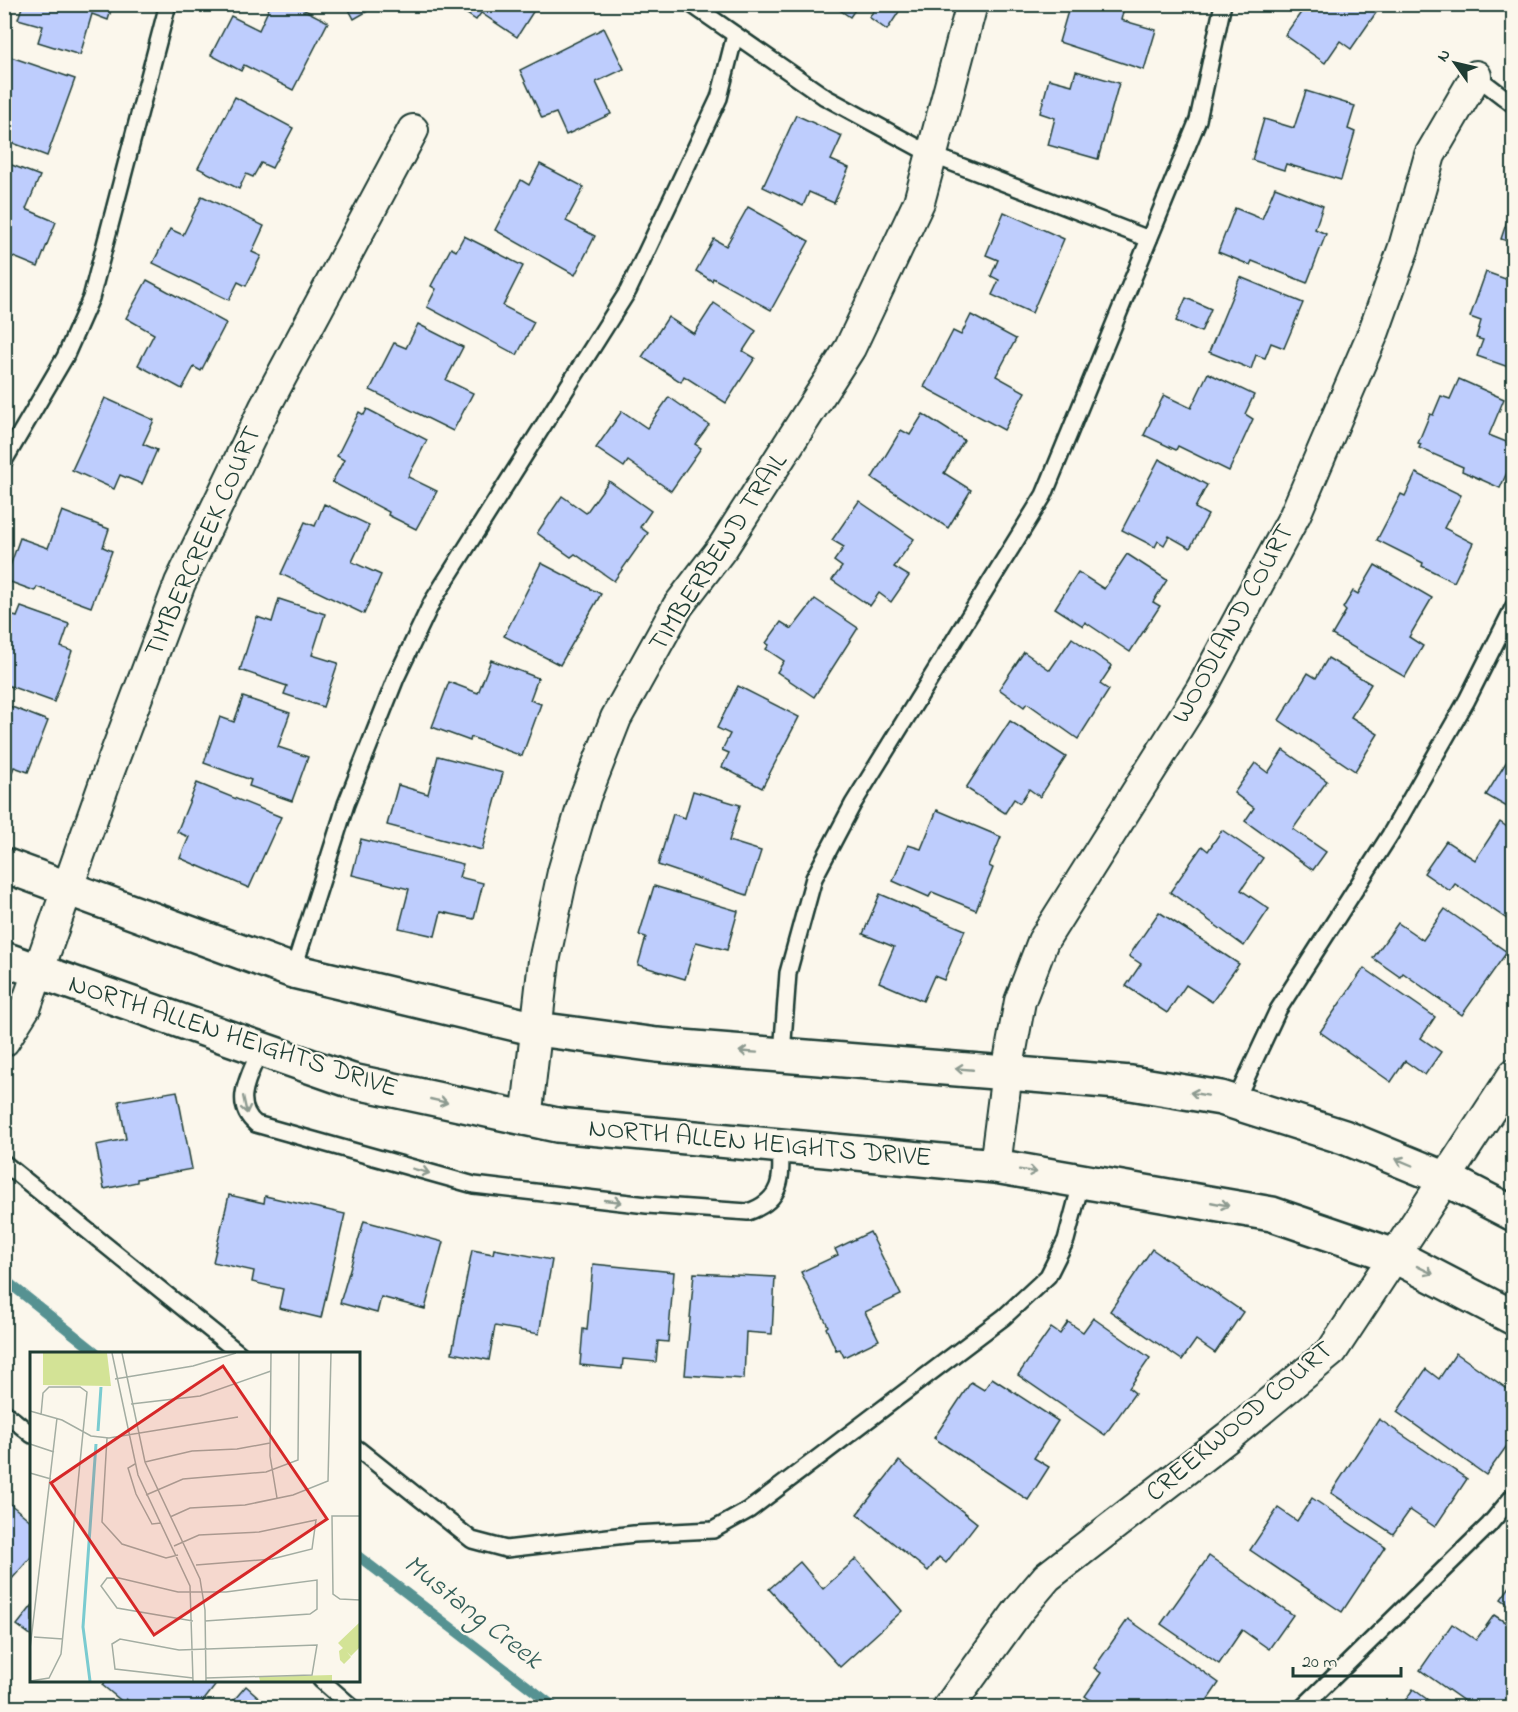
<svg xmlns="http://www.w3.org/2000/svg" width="1518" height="1712" font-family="'Indie Flower',sans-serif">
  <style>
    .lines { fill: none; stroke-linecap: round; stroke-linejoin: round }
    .stream { stroke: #569292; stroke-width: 10 }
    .building { fill: #becdfd; stroke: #1f3d34; stroke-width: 1.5 }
    .service-casing { stroke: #1f3d34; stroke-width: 20 }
    .minor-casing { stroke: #1f3d34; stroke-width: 34 }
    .secondary-casing { stroke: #1f3d34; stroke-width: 38 }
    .service { stroke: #fbf7ec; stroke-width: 15 }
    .minor { stroke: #fbf7ec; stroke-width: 30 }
    .secondary { stroke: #fbf7ec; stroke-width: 33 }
    .oneway { stroke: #8d9a90 }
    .labels { text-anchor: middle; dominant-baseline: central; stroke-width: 4.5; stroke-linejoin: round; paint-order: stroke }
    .street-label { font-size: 27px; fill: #1f3d34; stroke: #fbf7ec }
    .water-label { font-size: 28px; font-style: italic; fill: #36605b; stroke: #fbf7ec }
    .inset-river { fill: none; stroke: #7acbd0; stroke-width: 3 }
    .inset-road { fill: none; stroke: #a3ada2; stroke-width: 1.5 }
    .view { fill: #d62828; fill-opacity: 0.15; stroke: #d62828; stroke-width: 3 }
    .inset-edge { fill: none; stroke: #1f3d34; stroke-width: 3 }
  </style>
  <rect width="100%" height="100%" fill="#fbf7ec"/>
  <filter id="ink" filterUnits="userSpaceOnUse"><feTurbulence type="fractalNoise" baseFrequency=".0167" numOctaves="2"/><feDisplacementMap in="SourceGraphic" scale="12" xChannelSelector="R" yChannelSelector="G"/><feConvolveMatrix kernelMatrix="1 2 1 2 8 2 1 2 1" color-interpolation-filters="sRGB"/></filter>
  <g filter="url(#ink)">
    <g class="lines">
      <g class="stream">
        <polyline points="4,1279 98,1354"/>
        <polyline points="358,1556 556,1708"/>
      </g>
    </g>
    <g class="building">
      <polygon points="23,4 113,4 108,20 92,14 80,55 38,42 43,26 18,19"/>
      <polygon points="271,4 293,4 328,22 293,90 244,65 241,71 211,55 231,16 259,30"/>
      <polygon points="346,4 380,4 354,19"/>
      <polygon points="452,4 538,4 517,37 481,13 476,20"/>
      <polygon points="831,4 859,4 850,17"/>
      <polygon points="879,4 904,4 887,30 869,17"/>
      <polygon points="1070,4 1125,4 1121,20 1156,30 1144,70 1059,42"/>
      <polygon points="1382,4 1351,49 1340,41 1325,63 1285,35 1307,4"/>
      <polygon points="604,28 624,69 596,82 611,114 566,135 556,113 542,118 520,70"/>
      <polygon points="11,57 75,79 47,156 5,140 11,125 4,123 9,105 4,103 4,76"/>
      <polygon points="1076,71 1119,83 1098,159 1048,145 1055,118 1040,113 1049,79 1072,85"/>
      <polygon points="1306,91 1355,106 1348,129 1355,132 1341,180 1286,164 1284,170 1252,160 1264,119 1294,128"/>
      <polygon points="235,97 293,128 272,168 261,163 253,177 246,174 239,189 198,168"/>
      <polygon points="796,115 842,136 831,160 849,168 834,203 809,192 803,206 763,187"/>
      <polygon points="4,162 40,176 26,209 56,222 38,267 4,253"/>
      <polygon points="540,164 584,187 566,221 595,236 575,275 495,230 521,180 529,185"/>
      <polygon points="1275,187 1323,206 1315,229 1326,234 1307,283 1252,261 1250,265 1218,252 1235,208 1262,219"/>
      <polygon points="202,196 264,226 252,252 261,256 246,286 238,282 229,300 153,263 170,229 183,235"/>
      <polygon points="1513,203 1514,204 1514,243 1501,239"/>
      <polygon points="748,207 809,241 771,310 713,278 712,281 696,271 714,239 726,246"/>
      <polygon points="1004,212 1064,239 1032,313 992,295 999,280 991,276 998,260 986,255"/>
      <polygon points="464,236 523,266 503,306 534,322 517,355 427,307 436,289 431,286 451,248 456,251"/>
      <polygon points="1486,272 1514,282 1514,369 1477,356 1483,340 1476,338 1481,321 1470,317"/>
      <polygon points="1240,277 1303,303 1284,348 1271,343 1265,358 1256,355 1251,369 1209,352"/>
      <polygon points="147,280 226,323 201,371 194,367 182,389 138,365 154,334 126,318"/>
      <polygon points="1186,298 1211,309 1201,332 1176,321"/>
      <polygon points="714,303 756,331 743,351 755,358 726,403 684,376 681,382 642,357 668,317 694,334"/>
      <polygon points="971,315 1016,339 996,376 1025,392 1004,430 924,387 953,331 961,335"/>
      <polygon points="418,324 463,347 446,380 473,393 453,431 370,390 394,343 406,348"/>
      <polygon points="1208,373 1254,395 1245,414 1253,419 1229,471 1178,446 1176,450 1144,435 1164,395 1191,408"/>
      <polygon points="1459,379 1504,399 1489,435 1514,445 1514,457 1500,488 1462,471 1463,467 1419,448 1421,444 1418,443 1430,414 1433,415 1441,396 1450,399"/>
      <polygon points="669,397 709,425 695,444 701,448 671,491 628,461 624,467 596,448 622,411 647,428"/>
      <polygon points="105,398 154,420 143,444 157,450 142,484 120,475 114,489 72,470"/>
      <polygon points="367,409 427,440 408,477 437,491 416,529 388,515 389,512 332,482 344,460 337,456 359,412 364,415"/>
      <polygon points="923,414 964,440 944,473 971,490 948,528 872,478 901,430 910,435"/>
      <polygon points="1159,459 1207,485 1195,508 1208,515 1190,548 1169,536 1164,545 1158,541 1155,547 1122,530"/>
      <polygon points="1416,473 1461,495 1444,528 1473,543 1454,582 1422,566 1423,563 1377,540 1401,494 1405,496"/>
      <polygon points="609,481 651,511 640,527 648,533 614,581 575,554 571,557 537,533 562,496 586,513"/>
      <polygon points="859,501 914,539 894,567 909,576 891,602 879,593 870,606 832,580 842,567 834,561 844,547 832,540"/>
      <polygon points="324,504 369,525 352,562 381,575 364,614 281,574 305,522 315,526"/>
      <polygon points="62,511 109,529 103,547 112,551 91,607 37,587 35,591 5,580 20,538 48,548"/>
      <polygon points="1127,554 1167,580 1153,602 1160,606 1130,652 1085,622 1083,626 1055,608 1078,572 1104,589"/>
      <polygon points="541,563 601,594 560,665 504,636"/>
      <polygon points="1375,565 1432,598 1409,637 1423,646 1405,677 1332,635 1346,611 1343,608 1353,591 1358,594"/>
      <polygon points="279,599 325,614 312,655 338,663 323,707 284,694 287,686 240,670 257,617 272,622"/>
      <polygon points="815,599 858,628 814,697 777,672 784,661 766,649 769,645 766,643 781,622 792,629"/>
      <polygon points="21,607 69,624 61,647 72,651 54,702 4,684 4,613 17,617"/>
      <polygon points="1072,638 1112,666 1100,684 1109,690 1078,739 1027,703 1024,707 999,689 1024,652 1050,670"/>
      <polygon points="1328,658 1371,684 1351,717 1378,734 1355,771 1279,720 1308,673 1316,678"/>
      <polygon points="491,660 538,678 530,700 541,704 522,756 471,737 470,741 432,727 449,682 478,693"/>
      <polygon points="738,686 799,717 762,788 722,767 729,753 722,750 730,734 717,728"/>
      <polygon points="243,697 290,713 278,747 308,757 292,801 249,786 251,780 204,763 220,717 234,722"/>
      <polygon points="4,704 48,721 28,772 14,767 5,791"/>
      <polygon points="1010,721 1066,757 1040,797 1029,789 1020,803 1014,799 1005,813 966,788"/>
      <polygon points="1283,750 1327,781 1293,829 1326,852 1313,870 1245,821 1254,808 1234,793 1255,763 1268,773"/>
      <polygon points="438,756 503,773 482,850 387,825 398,785 428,794"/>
      <polygon points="1510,756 1514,758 1514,811 1486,795"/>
      <polygon points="197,783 281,817 249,888 180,858 189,837 177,832"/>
      <polygon points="693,791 740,805 729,841 761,851 747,895 658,865 673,814 685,818"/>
      <polygon points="937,810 1001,837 989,866 993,868 976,910 932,892 929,897 893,881 908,845 921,849"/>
      <polygon points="1500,822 1514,832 1513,923 1455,884 1450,891 1424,873 1446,841 1475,860"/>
      <polygon points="1222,830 1263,858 1241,890 1269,909 1244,946 1170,892 1202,846 1208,851"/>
      <polygon points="361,839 463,864 459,877 483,883 474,919 441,912 435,936 399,928 409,889 352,875"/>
      <polygon points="654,886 738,911 727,950 696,942 685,979 638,965 646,937 639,935"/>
      <polygon points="880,894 965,930 944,980 934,976 923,1001 879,982 894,947 863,934"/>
      <polygon points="1445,909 1507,952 1462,1015 1403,973 1400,977 1373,958 1398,923 1423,940"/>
      <polygon points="1159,912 1239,964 1212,1002 1186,985 1167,1013 1126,986 1141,964 1129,956"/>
      <polygon points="1364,968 1435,1017 1421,1038 1441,1052 1425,1075 1405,1061 1391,1082 1320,1032"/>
      <polygon points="177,1091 192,1169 137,1179 137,1182 104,1189 96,1145 126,1139 119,1101"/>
      <polygon points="229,1195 264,1203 265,1196 345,1214 321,1318 279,1308 283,1289 252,1282 254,1271 213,1262"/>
      <polygon points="364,1221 443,1242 425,1309 381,1297 377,1313 340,1303"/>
      <polygon points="870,1232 901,1295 865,1312 879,1340 844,1357 840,1349 836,1350 826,1328 828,1326 801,1272 838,1255 835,1249"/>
      <polygon points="494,1249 552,1260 539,1334 495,1326 489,1360 452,1353 472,1250 493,1254"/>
      <polygon points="1152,1249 1243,1312 1215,1353 1196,1340 1182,1360 1110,1311"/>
      <polygon points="593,1264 674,1272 668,1342 658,1341 656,1362 623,1359 622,1369 580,1365 583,1329 587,1330"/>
      <polygon points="694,1273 775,1277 772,1334 746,1332 744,1379 685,1375"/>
      <polygon points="1093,1318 1150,1358 1129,1388 1135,1393 1105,1435 1018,1375 1051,1328 1060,1334 1068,1322 1083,1332"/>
      <polygon points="1456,1353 1513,1393 1505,1404 1514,1410 1514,1436 1486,1475 1397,1412 1426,1369 1439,1379"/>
      <polygon points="992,1378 1058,1421 1034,1458 1049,1467 1028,1500 934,1438 971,1382 984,1390"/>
      <polygon points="1379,1419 1467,1479 1435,1527 1410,1510 1393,1534 1331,1493"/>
      <polygon points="899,1461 977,1523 946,1563 939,1557 928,1571 857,1514"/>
      <polygon points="1312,1498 1385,1547 1342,1612 1250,1550 1278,1508 1297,1521"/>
      <polygon points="4,1499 32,1522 32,1556 4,1588"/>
      <polygon points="1209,1556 1293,1615 1269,1649 1242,1630 1219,1664 1161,1624"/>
      <polygon points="856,1559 902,1611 840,1667 769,1589 800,1562 823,1589"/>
      <polygon points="1514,1581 1514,1608 1501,1599"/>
      <polygon points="32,1606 32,1636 17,1625"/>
      <polygon points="1494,1615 1514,1628 1514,1708 1474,1708 1420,1670 1452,1624 1476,1640"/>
      <polygon points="1128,1619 1219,1683 1202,1708 1177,1708 1167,1700 1161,1708 1102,1708 1085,1696 1101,1673 1094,1668"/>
      <polygon points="106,1680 213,1680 211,1683 215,1686 198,1708 137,1708 126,1699 124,1703 102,1685"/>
      <polygon points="246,1686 271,1708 227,1708"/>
      <polygon points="1413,1689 1439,1708 1400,1708"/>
    </g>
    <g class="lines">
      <g class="service-casing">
        <g id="service">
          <polyline points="691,4 825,97 932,155 1149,239"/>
          <polyline points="1476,76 1514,105"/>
          <polyline points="4,461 65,357 91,298 168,4"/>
          <polyline points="293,971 346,804 396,678 432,602 628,291 719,98 735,35"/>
          <path d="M260,1050C250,1075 231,1103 256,1124L474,1185L647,1205L748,1212C783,1200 782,1178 780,1146"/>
          <polyline points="782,1054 788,973 814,878 853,804 1044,495 1198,120 1223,4"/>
          <polyline points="1235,1102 1278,1010 1390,835 1467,700 1514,606"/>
          <polyline points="4,1163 240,1354"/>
          <polyline points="4,1412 32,1435"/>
          <polyline points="358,1449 472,1540 506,1549 634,1534 713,1530 749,1510 1004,1317 1048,1276 1066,1240 1082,1180"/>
          <polyline points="321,1680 353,1708"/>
          <polyline points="1302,1708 1489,1525 1514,1495"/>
        </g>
      </g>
      <g class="minor-casing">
        <g id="minor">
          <polyline points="4,1041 26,1006 106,779 180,583 265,407 413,130"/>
          <polyline points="526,1120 544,961 563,872 585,797 616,718 678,606 723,547 850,348 919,202 972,4"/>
          <polyline points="995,1166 1007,1072 1020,1001 1043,941 1201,690 1295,515 1374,331 1404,247 1430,155 1476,76"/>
          <polyline points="948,1708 1019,1610 1047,1577 1228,1437 1332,1351 1514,1074"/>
        </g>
      </g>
      <g class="secondary-casing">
        <g id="secondary">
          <polyline points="4,865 293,971 537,1029 657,1045 1131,1083 1221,1098 1344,1137 1444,1178 1514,1214"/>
          <polyline points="4,959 352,1081 557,1125 995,1166 1272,1214 1395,1256 1514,1318"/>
        </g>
      </g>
      <use href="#service" class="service"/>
      <use href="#minor" class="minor"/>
      <use href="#secondary" class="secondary"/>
    </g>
    <defs><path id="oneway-shaft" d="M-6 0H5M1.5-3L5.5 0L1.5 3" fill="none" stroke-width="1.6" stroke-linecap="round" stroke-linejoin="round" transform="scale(1.5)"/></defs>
    <g class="oneway">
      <use href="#oneway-shaft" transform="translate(748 1052) rotate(-176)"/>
      <use href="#oneway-shaft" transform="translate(964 1069) rotate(-175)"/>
      <use href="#oneway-shaft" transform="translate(1199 1094) rotate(-170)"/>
      <use href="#oneway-shaft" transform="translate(439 1101) rotate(13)"/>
      <use href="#oneway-shaft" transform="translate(245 1105) rotate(78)"/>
      <use href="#oneway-shaft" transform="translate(1404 1162) rotate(-157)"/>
      <use href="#oneway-shaft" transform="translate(421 1171) rotate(15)"/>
      <use href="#oneway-shaft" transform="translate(1028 1171) rotate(9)"/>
      <use href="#oneway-shaft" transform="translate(613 1201) rotate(6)"/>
      <use href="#oneway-shaft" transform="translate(1220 1204) rotate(11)"/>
      <use href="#oneway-shaft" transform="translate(1425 1270) rotate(26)"/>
    </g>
  </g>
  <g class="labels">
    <g class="street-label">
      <text transform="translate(204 542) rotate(-66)">TIMBERCREEK COURT</text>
      <text transform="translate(719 553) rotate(-57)">TIMBERBEND TRAIL</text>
      <text transform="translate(1234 624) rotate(-61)">WOODLAND COURT</text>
      <text transform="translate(233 1037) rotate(18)">NORTH ALLEN HEIGHTS DRIVE</text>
      <text transform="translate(760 1144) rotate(5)">NORTH ALLEN HEIGHTS DRIVE</text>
      <text transform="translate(1240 1422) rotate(-40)">CREEKWOOD COURT</text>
    </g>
    <g class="water-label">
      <text transform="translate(472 1613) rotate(38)">Mustang Creek</text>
    </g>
  </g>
  <g transform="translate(30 1352)">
    <rect width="330" height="330" fill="#fbf7ec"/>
    <path d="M13,1H77L81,34L13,33ZM330,270V295L321,304L317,300L321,305L314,312L310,308L309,299L313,296L308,291ZM302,323V329H230L229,325Z" fill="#d3e396"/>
    <path class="inset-river" d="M68,79L71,35M60,329L53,275L66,92"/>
    <path class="inset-road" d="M82,1L108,123L160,234L163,329M92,1L115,110L170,227L175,258L176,329M241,1L240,104L247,146M85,27L163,14L206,1M101,52L170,44L241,19M0,59L32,68L61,84L79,86L208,65M77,86L72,170L92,192L136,206L148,203M0,92L24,100M115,110L162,99L207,97L240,91M105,112L98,116L106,142L122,172L131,171M0,121L21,127M116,143L153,127L236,120L268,108L269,1M330,164H302L303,242L310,247L330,248M140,165L160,156L215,153L263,143L298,129L301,1M144,194L169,183L229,180L286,168L282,197L242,207L166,213M163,269L87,256L71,234L77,226H89L148,240H196L287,228V257L280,262L175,269M4,285L33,287M0,297L27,66M163,326L85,317L82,292L90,287L149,298L287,293L282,323L176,326M0,329L19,326L31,302L57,40L50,35H19L13,41L11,63"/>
    <path class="view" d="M193,14L297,167L124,283L21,131Z"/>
    <rect width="330" height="330" class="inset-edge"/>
  </g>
  <rect width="1518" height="1712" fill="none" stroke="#fbf7ec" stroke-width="24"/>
  <rect x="12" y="12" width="1494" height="1688" fill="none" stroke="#1f3d34" stroke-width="2" filter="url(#ink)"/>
  <g transform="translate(1455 63) rotate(304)" stroke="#fbf7ec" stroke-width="4.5" paint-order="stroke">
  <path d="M0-4.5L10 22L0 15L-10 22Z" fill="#1f3d34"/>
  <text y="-9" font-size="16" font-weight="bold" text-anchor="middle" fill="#1f3d34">N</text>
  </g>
  <path d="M1293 1667v9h108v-9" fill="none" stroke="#1f3d34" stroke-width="3"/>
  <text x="1302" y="1667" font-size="18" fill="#1f3d34" stroke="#fbf7ec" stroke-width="4.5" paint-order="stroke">20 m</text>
</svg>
